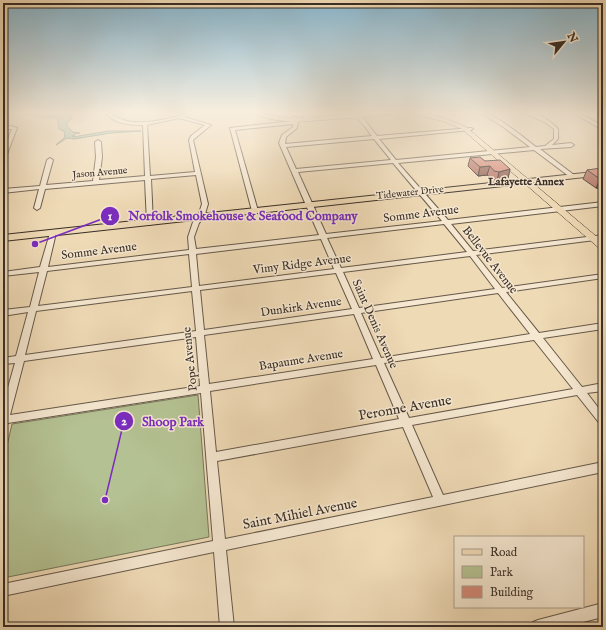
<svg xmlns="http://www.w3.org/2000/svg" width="606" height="630" font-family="'IM FELL English',serif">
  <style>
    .green { fill: #b4c192; stroke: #76785c }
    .water { fill: #9bbba9; stroke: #748375 }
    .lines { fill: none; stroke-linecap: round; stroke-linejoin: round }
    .minor-casing { stroke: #66594a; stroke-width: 2 }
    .major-casing { stroke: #392e26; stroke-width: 1 }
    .highway-casing { stroke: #392e26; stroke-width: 2 }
    .minor { fill: #f5e7d0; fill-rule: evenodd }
    .major { fill: #efdab6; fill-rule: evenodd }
    .highway { fill: #efdab6; fill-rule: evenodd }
    .wall { fill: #b67668; stroke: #392e26 }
    .shaded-wall { fill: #946055; stroke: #392e26 }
    .building { fill: #d48979; stroke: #392e26 }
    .labels { text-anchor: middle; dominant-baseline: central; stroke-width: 3; stroke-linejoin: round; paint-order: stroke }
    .far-street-label { font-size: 10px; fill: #392e26; stroke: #f5e7d0 }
    .far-neighbourhood-label { font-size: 11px; font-weight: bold; fill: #392e26; stroke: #f5e7d0 }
    .street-label { font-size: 12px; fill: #392e26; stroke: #f5e7d0 }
    .near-street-label { font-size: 14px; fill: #392e26; stroke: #f5e7d0 }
    .leader { fill: none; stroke: #7b2cbf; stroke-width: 1.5 }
    .callout-dot { fill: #7b2cbf; stroke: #f5e7d0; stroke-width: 1.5 }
    .mark-label { font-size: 12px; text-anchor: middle; font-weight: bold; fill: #fff }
    .callout-label { font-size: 13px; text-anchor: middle; font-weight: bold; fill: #7b2cbf; stroke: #f5e7d0; stroke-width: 3; stroke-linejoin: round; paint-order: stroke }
  </style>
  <rect width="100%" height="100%" fill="#efdab6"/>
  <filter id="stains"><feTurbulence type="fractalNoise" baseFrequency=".005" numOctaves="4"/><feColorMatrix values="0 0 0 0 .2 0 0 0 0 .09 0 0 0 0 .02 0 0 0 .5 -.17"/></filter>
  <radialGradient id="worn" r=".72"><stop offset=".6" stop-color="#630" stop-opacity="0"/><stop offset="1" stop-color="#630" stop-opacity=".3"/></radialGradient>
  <polygon class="green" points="198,395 209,537 3,578 3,463 12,424"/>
  <polygon class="water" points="24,113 68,113 72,118 67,123 67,126 73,132 80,133 74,134 75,135 72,136 73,137 108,131 141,131 111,133 74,139 67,138 56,145 65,137 64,131 59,129 57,117 44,118"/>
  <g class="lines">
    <g class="minor-casing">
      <g id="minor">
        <path d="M106,113H110C127,127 152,122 171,118C179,116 185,113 193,113L184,117L211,125L193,140L208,204L204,217L199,223L194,237L196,249L319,235L279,143L282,135L293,127V124L235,130L258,211L255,213L252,211L230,128L293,121V117H297L298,122L297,128L286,137L285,144L372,136L355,114L356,113H359L377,136L471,128L473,129L471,130L379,139L396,160L530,147L502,126L481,113C495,113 524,138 536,147L545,146L554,139V129L545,122L524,113C536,112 550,120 558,129V139L552,145L571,143L574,145L571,147L540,149L574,175V177H570L534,150L398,163L448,220L603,202V206L451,224L473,251L603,235V239L476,255L502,288L603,274V278L506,292L539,333L603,323V329L543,338L582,387L603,383V391L587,393L603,414V425L600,424L577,395L412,425L443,495L603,462V472L226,550L234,627H220L214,552L3,596V584L213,541L201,393L8,423L6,426L3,427V405L15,363L3,364V358L16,356L28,312L3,316V310L30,307L39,272L3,276V272L40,267L50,233L53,231L56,233L48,267L189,250L188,237L193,222L198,216L202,204L196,175L151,179L153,223L150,225L147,223L145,180L45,189L40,208L37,210L34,208L39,189L3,193V189L40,186L47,160L50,158L53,160L46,185L93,181L96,157L95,142L98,140L101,142L102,157L99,180L145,176L143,125C129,125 115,124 106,113ZM179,118L205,125L191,136L189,140L195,172L150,176L147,125ZM374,139L391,160L296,169L286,147ZM393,163L442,221L326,234L298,172ZM444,224L467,252L341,268L327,238ZM321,239L334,269L199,286L196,254ZM189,254L192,287L38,306L47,271ZM470,256L495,289L359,308L343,272ZM336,273L352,309L204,330L200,290ZM192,291L196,331L25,355L36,311ZM498,293L530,334L381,358L361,313ZM354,314L373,359L209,384L204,335ZM196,337L200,386L10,415L24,361ZM534,340L573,389L409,418L384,363ZM376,365L399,419L216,452L210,391ZM403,427L433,497L225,539L217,461Z"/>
        <polygon points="302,113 306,113 310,119 310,120 306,120"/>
        <polygon points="425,113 432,113 426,115 424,114"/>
        <polygon points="574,113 579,113 603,126 603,128 599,128"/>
        <polygon points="11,126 17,128 6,157 3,159 3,151 12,129 3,129 3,127"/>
        <polygon points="603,603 603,617 563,627 531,627 533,622 538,620"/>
      </g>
    </g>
    <g class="major-casing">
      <g id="major">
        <path d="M247,113C263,112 279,118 296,118C329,118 362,110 395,113L392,115L296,122L275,120Z"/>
        <path d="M410,113C430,112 448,119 466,127L603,242V250L600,249L462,129L442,121Z"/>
      </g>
    </g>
    <g class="highway-casing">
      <polygon id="highway" points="603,171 603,175 3,241 3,235"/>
    </g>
    <use href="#minor" class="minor"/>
    <use href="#major" class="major"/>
    <use href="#highway" class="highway"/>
  </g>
  <g class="wall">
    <polygon points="470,158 485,161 510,169 508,178 497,181 492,179 487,175 478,176 468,166"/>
    <polygon points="587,170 603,170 603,190 601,188 596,188 583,179"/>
  </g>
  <g class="shaded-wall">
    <polygon points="490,166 487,175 478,176 480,167"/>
    <polygon points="510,169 508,178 497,181 499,172"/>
    <polygon points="600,179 603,179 603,183 601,188 596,188"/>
  </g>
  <g class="building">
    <polygon points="480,157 485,161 500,160 510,169 499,172 494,171 490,166 480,167 470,158"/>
    <polygon points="601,168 603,170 603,179 600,179 587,170"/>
  </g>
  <linearGradient id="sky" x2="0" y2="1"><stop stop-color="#89b7cf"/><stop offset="0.56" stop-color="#f8eede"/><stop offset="1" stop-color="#f8eede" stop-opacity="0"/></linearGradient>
  <rect width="606" height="201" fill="url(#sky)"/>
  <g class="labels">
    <g class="far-street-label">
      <text transform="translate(100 173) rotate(-5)">Jason Avenue</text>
      <text transform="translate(410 193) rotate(-6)">Tidewater Drive</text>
    </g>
    <g class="far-neighbourhood-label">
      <text x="526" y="182">Lafayette Annex</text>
    </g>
    <g class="street-label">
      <text transform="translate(421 214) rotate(-7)">Somme Avenue</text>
      <text transform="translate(99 251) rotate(-7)">Somme Avenue</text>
      <text transform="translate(490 260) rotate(52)">Bellevue Avenue</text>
      <text transform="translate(302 264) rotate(-7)">Vimy Ridge Avenue</text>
      <text transform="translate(301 307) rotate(-8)">Dunkirk Avenue</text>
      <text transform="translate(375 324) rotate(66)">Saint Denis Avenue</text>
      <text transform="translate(190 359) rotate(-96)">Pope Avenue</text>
      <text transform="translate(301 360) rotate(-9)">Bapaume Avenue</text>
    </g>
    <g class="near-street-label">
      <text transform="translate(405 408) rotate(-10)">Peronne Avenue</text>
      <text transform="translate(300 514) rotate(-11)">Saint Mihiel Avenue</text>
    </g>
  </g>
  <path class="leader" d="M35 244L110 216M105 500L124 421"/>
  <g class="callout-dot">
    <circle cx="35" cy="244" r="4"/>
    <circle cx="105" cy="500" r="4"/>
    <circle cx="110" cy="216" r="10"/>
    <circle cx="124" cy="421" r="10"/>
  </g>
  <g class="mark-label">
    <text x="110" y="220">1</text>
    <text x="124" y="425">2</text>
  </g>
  <g class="callout-label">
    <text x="243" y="220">Norfolk Smokehouse &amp; Seafood Company</text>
    <text x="173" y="426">Shoop Park</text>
  </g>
  <rect width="606" height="630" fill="none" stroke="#efdab6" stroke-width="16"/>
  <rect x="4" y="4" width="598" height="622" fill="none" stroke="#392e26" stroke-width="2"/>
  <rect x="8" y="8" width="590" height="614" fill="none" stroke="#392e26"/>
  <rect x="454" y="536" width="130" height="72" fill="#f5e7d0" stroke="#aa9d8c"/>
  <rect x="462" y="549" width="20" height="6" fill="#efdab6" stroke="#aa9d8c"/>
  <text x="490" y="556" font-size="12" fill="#392e26">Road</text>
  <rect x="462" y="566" width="20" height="12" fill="#b4c192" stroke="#aa9d8c"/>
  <text x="490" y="576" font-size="12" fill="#392e26">Park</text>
  <rect x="462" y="586" width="20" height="12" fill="#d48979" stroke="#aa9d8c"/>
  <text x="490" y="596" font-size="12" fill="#392e26">Building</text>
  <g transform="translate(564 42) rotate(61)" stroke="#f5e7d0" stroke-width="3" paint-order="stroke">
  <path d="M0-3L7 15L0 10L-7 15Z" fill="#392e26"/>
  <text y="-6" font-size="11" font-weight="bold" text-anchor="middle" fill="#392e26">N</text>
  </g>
  <rect width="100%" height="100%" filter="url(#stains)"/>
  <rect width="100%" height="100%" fill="url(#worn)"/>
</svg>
